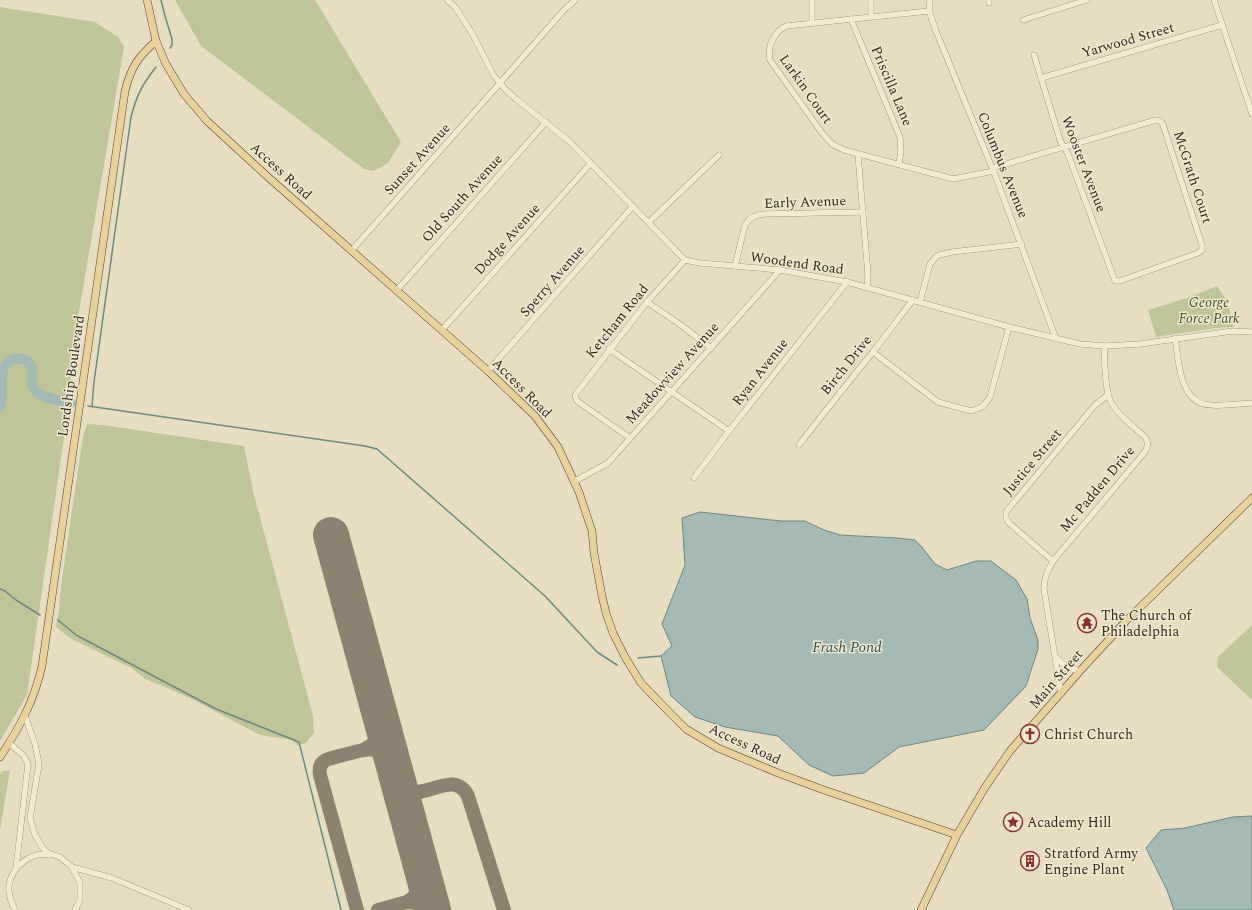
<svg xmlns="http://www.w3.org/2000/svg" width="1252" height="910" font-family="Spectral,serif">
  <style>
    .green { fill: #bfc597 }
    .water { fill: #a3bbb4; stroke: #6c8881 }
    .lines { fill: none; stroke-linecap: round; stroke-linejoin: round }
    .stream { stroke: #6c8881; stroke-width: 1.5 }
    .river { stroke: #a3bbb4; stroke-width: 10 }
    .taxiway { stroke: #8c826f; stroke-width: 14 }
    .runway { stroke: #8c826f; stroke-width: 36 }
    .minor-casing { stroke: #806f5b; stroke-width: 6 }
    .major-casing { stroke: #4e3e2f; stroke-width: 8 }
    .minor { stroke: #f4ebd3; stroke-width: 5.5 }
    .major { stroke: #e9d19c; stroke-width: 7 }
    .labels { text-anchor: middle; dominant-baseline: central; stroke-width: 3; stroke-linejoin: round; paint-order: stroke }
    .street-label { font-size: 14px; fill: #31271d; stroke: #f1e8d0 }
    .park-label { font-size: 14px; font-style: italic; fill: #424c26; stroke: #f1e8d0 }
    .poi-label { font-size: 14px; fill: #31271d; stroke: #f1e8d0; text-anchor: start }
    .water-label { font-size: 15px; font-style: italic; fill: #2e504e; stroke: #f1e8d0 }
  </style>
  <rect width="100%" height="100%" fill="#e8ddc1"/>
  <g class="green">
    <polygon points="175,0 315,0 401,142 388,163 374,171 364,169 201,46"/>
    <polygon points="0,7 95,22 118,37 124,47 74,341 69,402 27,695 0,741"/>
    <polygon points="1217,286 1227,301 1234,327 1216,328 1156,337 1148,310 1187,298"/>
    <polygon points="87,424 103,425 244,446 253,491 313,716 314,733 306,743 297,745 292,740 260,735 194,700 163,686 145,679 133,669 70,638 56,627 59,609 61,586 83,436"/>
    <polygon points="1252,625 1252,700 1217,667 1218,657"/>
    <polygon points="10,770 0,830 0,774 3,771"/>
  </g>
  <g class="water">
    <polygon points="700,512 781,521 805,521 824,530 840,535 897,538 915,540 921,546 935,564 947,570 976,561 991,561 1016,580 1027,599 1030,618 1038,640 1038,649 1026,686 984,730 899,747 864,773 833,776 809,765 778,736 725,727 695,717 671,696 661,656 672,646 662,624 685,565 682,518"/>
    <polygon points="1252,816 1252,910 1174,910 1167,890 1146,848 1161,830 1185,828 1233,817"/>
  </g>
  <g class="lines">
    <g class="stream">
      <polyline points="161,0 165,16 172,39 172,45 170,48"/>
      <polyline points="88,406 365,446 377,449 545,596 597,652 617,665"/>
      <path d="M92,406L94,382L131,117C137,94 142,85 156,67"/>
      <polyline points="0,589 5,591 16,600 40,615"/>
      <polyline points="58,620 76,635 216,709 299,742 341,910"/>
      <polyline points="638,658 661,656"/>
    </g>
    <path class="river" d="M0,407C4,395 0,382 3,370C4,366 7,363 10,361C18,356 30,359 32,369C34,376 29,383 35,390C40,398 62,401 71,403"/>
    <g class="taxiway">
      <path d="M365,749C377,743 380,735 382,722"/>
      <path d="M398,779C401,784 404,788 408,790C428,799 454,769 468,796L504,910"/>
      <path d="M407,813C408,802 410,798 419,792"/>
      <path d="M407,902C419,895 422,886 423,873"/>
      <path d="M357,910L320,775C319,769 320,763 326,760C334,757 343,755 351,753C371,747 380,747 394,764"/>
      <path d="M378,910L407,902C416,902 423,904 429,910"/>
    </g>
    <polyline class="runway" points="331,535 433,910"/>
    <g class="minor-casing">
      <g id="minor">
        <polyline points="447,0 456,8 473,35 494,76 505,89 516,99 569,141 685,260 700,263 780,270 847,282 1009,327 1080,344 1105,346 1140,344 1233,331 1252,332"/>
        <polyline points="812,0 812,23"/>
        <polyline points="871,0 871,16"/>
        <polyline points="930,0 929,11 936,31 995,175 1056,339"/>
        <polyline points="989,0 989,3"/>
        <polyline points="1214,0 1252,114"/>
        <path d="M929,11L786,26C774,32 767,46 770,60L822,133L832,144L844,150L953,179L994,171"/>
        <polyline points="851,19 900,137 901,151 899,164"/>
        <polyline points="1023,20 1087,0"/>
        <polyline points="1041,78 1222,25"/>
        <polyline points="858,155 868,275 867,287"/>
        <path d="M993,168L1156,120C1160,120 1162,122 1163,125L1202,245V250L1198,253L1120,281H1115L1068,154L1060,140L1034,55"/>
        <polyline points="649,222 719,155"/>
        <polyline points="352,250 500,83 564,10 575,0"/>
        <path d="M735,266L745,225C750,217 756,214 765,214L863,212"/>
        <polyline points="397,290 546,122"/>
        <polyline points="647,302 678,323 711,348"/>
        <polyline points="920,302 930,264 936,257 939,255 952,252 1022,244"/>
        <polyline points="442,330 591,163"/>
        <path d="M1175,338C1179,362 1179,405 1212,405C1225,406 1239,404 1252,403"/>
        <polyline points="609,349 729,431"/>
        <polyline points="873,352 938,402 971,411 982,407 985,404 990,397 1009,327"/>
        <polyline points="488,371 633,206"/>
        <polyline points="630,438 577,401 575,395 647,302 685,260"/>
        <path d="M799,445C823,414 847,384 872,353C886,336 899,317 913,300"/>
        <polyline points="694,478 729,431 847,282"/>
        <polyline points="575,481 608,463 780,270"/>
        <polyline points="1053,561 1009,523 1006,518 1006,512 1095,405 1108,395"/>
        <path d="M1057,658C1063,666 1070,669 1080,671"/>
        <path d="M1061,694L1044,589C1044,577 1048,570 1053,561L1144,453C1148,447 1149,443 1145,437C1134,427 1120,417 1112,404C1105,394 1104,358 1105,346"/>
        <polyline points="25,716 35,744 39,764 30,818 35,835 42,847 48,853 60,857 72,867 80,883 80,900 75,910"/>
        <polyline points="9,743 23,755 28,764 16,868"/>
        <polyline points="72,867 112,878 189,910"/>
        <path d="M15,910C11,902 8,894 9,886C11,867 31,851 50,855"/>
      </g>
    </g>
    <g class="major-casing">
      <g id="major">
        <polyline points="147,0 156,41 166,64 184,94 207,121 268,177 488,371 535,416 558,447 579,492 592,531 594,553 602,596 606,613 613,633 625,657 641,683 667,710 686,729 718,748 778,773 821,789 957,835"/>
        <path d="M0,757C20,727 34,701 42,666L125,91C131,67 138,57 156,41"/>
        <polyline points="921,910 957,835 984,789 1010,751 1080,671 1126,621 1252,498"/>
      </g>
    </g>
    <use href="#minor" class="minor"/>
    <use href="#major" class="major"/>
  </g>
  <defs>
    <g id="temple-ring" transform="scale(1)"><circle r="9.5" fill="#f1e8d0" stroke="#893131" stroke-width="1.5"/><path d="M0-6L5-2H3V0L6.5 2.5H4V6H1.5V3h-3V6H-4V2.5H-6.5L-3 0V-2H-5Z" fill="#893131"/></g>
    <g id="church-ring" transform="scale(1)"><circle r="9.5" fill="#f1e8d0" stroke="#893131" stroke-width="1.5"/><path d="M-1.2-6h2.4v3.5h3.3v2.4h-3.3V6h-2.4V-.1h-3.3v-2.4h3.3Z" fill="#893131"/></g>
    <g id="sight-ring" transform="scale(1)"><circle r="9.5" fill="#f1e8d0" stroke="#893131" stroke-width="1.5"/><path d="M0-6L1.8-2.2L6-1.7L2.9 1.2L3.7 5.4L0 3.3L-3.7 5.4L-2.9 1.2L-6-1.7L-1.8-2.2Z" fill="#893131"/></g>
    <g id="building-ring" transform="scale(1)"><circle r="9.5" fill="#f1e8d0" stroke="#893131" stroke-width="1.5"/><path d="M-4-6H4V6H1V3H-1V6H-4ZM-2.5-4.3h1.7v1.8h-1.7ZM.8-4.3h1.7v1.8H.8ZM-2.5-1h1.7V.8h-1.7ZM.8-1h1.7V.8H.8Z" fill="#893131"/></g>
  </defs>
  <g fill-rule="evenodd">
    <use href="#temple-ring" x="1087" y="623"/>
    <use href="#church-ring" x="1030" y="734"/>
    <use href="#sight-ring" x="1013" y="822"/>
    <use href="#building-ring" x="1030" y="861"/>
  </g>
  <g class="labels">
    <g class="street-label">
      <text transform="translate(1128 40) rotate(-16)">Yarwood Street</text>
      <text transform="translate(892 86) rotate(67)">Priscilla Lane</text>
      <text transform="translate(806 89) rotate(55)">Larkin Court</text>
      <text transform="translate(417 159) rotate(-48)">Sunset Avenue</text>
      <text transform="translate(1084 164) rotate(69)">Wooster Avenue</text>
      <text transform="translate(1003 165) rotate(68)">Columbus Avenue</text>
      <text transform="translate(281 171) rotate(42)">Access Road</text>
      <text transform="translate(1193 177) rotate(72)">McGrath Court</text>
      <text transform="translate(462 198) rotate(-48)">Old South Avenue</text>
      <text transform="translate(805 202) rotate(-2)">Early Avenue</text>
      <text transform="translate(507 239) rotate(-48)">Dodge Avenue</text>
      <text transform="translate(797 263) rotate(8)">Woodend Road</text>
      <text transform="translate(552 281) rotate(-49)">Sperry Avenue</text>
      <text transform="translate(617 321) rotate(-51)">Ketcham Road</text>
      <text transform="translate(846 365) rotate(-51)">Birch Drive</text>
      <text transform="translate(760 372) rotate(-52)">Ryan Avenue</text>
      <text transform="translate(672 373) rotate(-48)">Meadowview Avenue</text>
      <text transform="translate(71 376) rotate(-82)">Lordship Boulevard</text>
      <text transform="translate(522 388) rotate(45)">Access Road</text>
      <text transform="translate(1032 462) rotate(-50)">Justice Street</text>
      <text transform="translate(1097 489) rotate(-50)">Mc Padden Drive</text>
      <text transform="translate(1056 679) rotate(-49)">Main Street</text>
      <text transform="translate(745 744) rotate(25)">Access Road</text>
    </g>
    <g class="park-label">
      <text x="1209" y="302">George<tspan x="1209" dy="16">Force Park</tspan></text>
    </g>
    <g class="poi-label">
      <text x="1101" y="615">The Church of<tspan x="1101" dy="16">Philadelphia</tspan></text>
      <text x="1044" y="734">Christ Church</text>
      <text x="1027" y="822">Academy Hill</text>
      <text x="1044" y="853">Stratford Army<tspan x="1044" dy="16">Engine Plant</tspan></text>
    </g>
    <g class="water-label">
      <text x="847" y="647">Frash Pond</text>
    </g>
  </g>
</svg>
